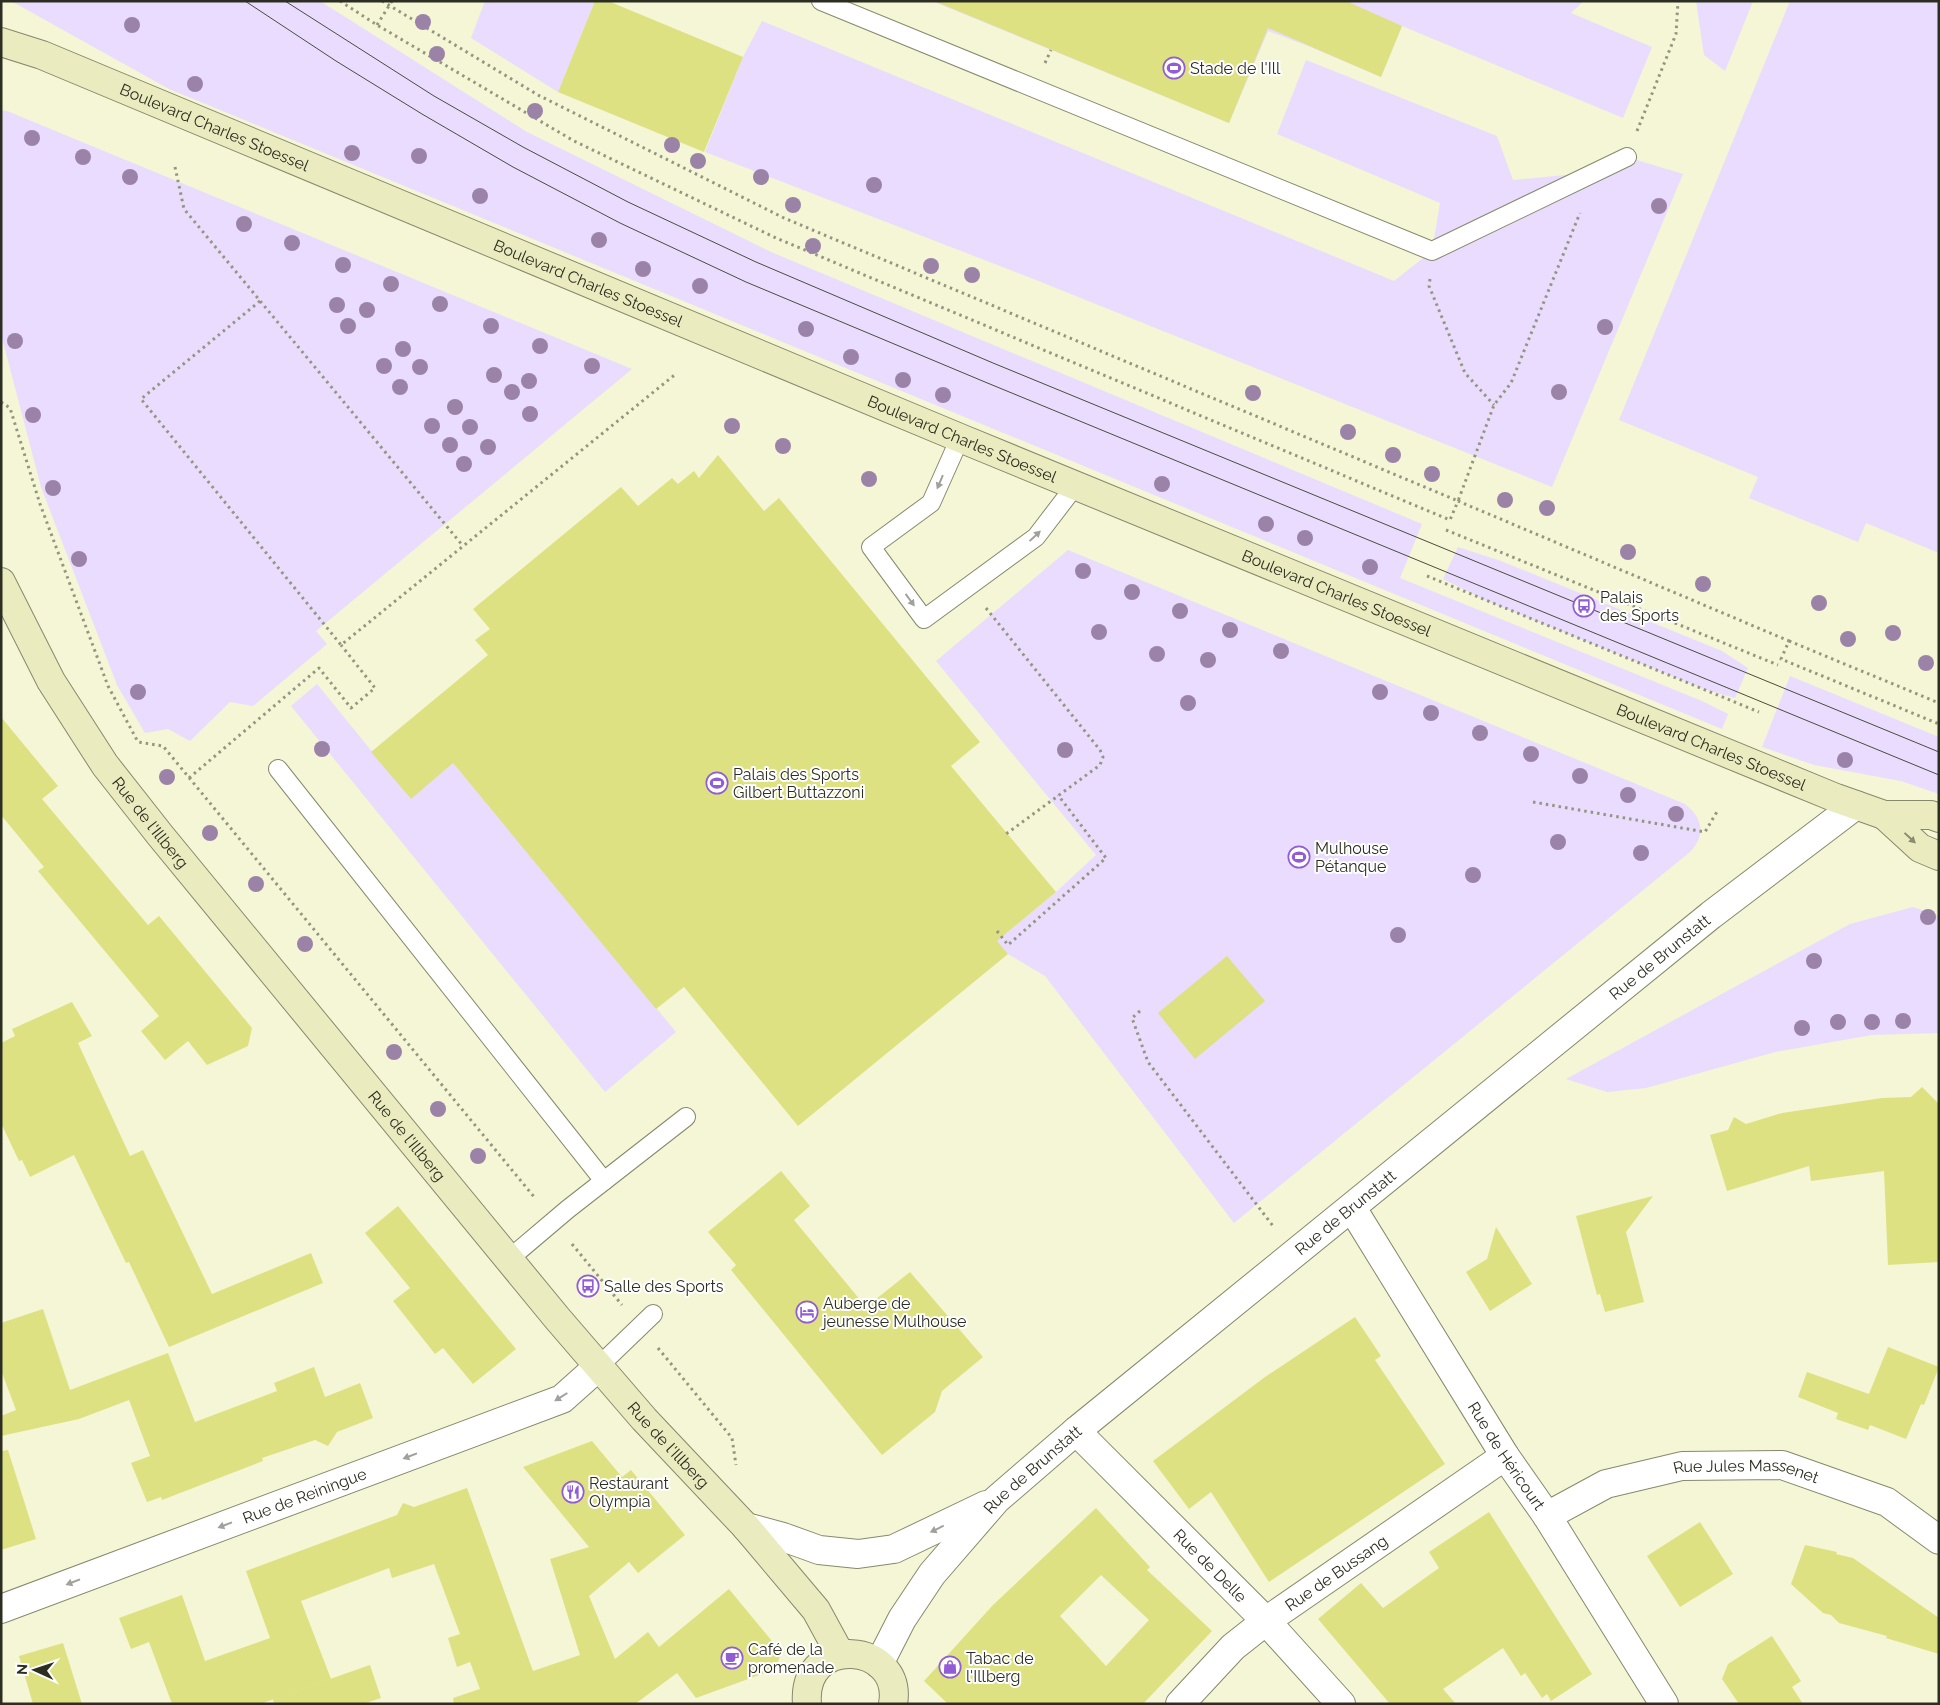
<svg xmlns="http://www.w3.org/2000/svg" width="1940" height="1705" font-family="Raleway,sans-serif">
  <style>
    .green { fill: #e9dcfe }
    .building { fill: #dee182; fill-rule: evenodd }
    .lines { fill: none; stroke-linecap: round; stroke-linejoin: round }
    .lane-casing { stroke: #87896c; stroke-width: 20 }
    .street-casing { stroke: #87896c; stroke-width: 30 }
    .secondary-casing { stroke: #87896c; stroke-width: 30 }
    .path { stroke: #959680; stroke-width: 3; stroke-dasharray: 2.5 4; stroke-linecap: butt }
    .lane { stroke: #fff; stroke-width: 18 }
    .street { stroke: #fff; stroke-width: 28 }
    .secondary { stroke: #eaebbe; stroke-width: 28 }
    .tram { stroke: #4b4c3d; stroke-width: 1 }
    .tree { fill: #9b83a8 }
    .oneway { fill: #a0a19c }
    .oneway2 { fill: #8c8c70 }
    .labels { text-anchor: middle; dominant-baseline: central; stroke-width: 4; stroke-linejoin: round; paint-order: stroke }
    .poi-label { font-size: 16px; fill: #2d2e22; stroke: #fff; text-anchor: start }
    .street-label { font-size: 16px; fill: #2d2e22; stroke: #fff }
  </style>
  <rect width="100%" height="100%" fill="#f4f6d6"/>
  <g class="green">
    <polygon points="11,1 320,1 527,132 771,252 1422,524 1400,578 1702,701 1728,714 1722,729 169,89"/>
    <polygon points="485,1 595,1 558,92 471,38"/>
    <polygon points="932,1 1584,1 1571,13 1652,47 1623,118 1402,26 1381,77 1308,46 1268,31 1229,123"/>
    <polygon points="1696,1 1753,1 1725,71 1704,55"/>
    <polygon points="1790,1 1939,1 1939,553 1866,523 1858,542 1749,498 1758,477 1619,420"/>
    <polygon points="762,21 1394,281 1432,251 1440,203 1277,134 1306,60 1497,136 1513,180 1596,172 1627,157 1683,174 1552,487 1031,278 705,152 743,57"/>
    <polygon points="1,110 7,111 632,369 316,631 327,644 253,706 230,702 190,741 168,729 145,733 117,685 41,487 1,334"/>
    <polygon points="1458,547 1501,561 1722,651 1748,668 1735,698 1706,690 1485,600 1443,579"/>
    <path d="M1068,550L1685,804C1703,818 1706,835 1690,852L1234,1223L1045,976L1008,954L992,936L1007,933L1056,892L1096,855L936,661Z"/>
    <polygon points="1790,676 1939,737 1939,794 1901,781 1814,765 1762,747"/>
    <polygon points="317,684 410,798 453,763 676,1032 605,1092 291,706"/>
    <polygon points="1913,907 1939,916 1939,1033 1872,1035 1775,1052 1646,1088 1607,1092 1566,1079 1850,924"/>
  </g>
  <g class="building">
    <polygon points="595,1 608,1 743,57 704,152 558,92"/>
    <polygon points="934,1 1346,1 1402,26 1381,77 1268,28 1229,123"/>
    <polygon points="718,455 764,511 779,498 980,742 951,766 1056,892 997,941 1008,954 798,1126 684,987 656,1009 453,763 411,799 371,752 488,655 475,640 490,629 473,609 621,487 638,506 672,478 678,484 694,471 699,478"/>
    <polygon points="1,717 58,786 42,799 148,925 159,916 252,1028 248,1046 207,1065 188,1041 165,1060 141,1031 159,1016 38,871 44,867 1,815"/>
    <polygon points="1227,956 1265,1001 1195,1059 1158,1013"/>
    <polygon points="72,1002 92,1036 78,1043 130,1156 143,1150 212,1294 311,1253 323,1283 169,1347 129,1262 126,1263 74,1155 30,1177 22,1160 19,1161 1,1123 1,1043 15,1036 12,1029"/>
    <polygon points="1922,1087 1939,1104 1939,1262 1888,1265 1884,1171 1811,1181 1809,1166 1727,1191 1710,1135 1728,1130 1734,1117 1746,1124 1782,1113 1882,1098 1911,1097"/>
    <polygon points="781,1171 810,1206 794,1220 866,1307 910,1272 983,1357 942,1391 935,1412 882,1455 731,1270 736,1265 708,1232"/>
    <polygon points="1653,1196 1626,1232 1644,1302 1605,1312 1600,1294 1597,1295 1576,1216"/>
    <polygon points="398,1206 516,1349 473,1384 443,1348 435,1354 393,1301 410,1288 365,1233"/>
    <polygon points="1496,1227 1532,1284 1490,1311 1466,1272 1487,1259"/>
    <polygon points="43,1309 70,1390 168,1353 195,1422 277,1391 274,1383 314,1367 325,1397 360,1383 373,1418 337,1432 328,1446 315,1440 262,1458 263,1461 162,1500 161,1497 147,1502 131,1463 150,1456 129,1400 79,1419 1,1436 1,1416 16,1410 1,1370 1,1323"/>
    <polygon points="1355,1317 1381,1356 1375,1360 1445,1464 1269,1582 1211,1492 1189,1509 1153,1461 1265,1377"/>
    <polygon points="1888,1347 1939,1367 1924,1405 1921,1404 1906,1439 1870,1425 1868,1430 1836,1419 1838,1413 1798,1397 1807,1372 1869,1394"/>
    <polygon points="592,1441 622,1477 631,1470 685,1535 638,1573 629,1562 589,1596 615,1659 648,1632 659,1647 729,1589 781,1652 776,1669 696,1698 677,1673 635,1704 454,1704 453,1698 480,1689 470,1662 457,1667 448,1638 460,1634 434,1564 392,1578 389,1568 301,1601 331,1679 260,1704 172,1704 149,1642 131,1649 119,1618 182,1595 205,1661 270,1638 246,1571 397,1515 403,1503 414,1507 467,1488 533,1671 580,1655 550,1559 589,1547 523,1467"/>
    <polygon points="8,1450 36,1539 1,1550 1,1451"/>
    <path d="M1096,1508L1150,1567L1147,1570L1212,1631L1143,1704H948L924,1681L993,1605ZM1101,1575L1149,1620L1106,1666L1060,1616Z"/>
    <polygon points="1489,1512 1592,1674 1551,1701 1547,1694 1542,1698 1525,1673 1521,1676 1503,1648 1443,1689 1456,1704 1390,1704 1318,1619 1361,1583 1383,1608 1439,1568 1429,1552"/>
    <polygon points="1700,1522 1733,1574 1680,1607 1647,1556"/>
    <polygon points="1805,1545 1837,1552 1836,1554 1853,1558 1939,1618 1939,1654 1886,1638 1887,1636 1839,1623 1831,1615 1823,1613 1791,1584"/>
    <polygon points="1772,1636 1801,1681 1792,1687 1803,1704 1739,1704 1722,1679 1728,1664"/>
    <polygon points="63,1643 82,1704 33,1704 19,1656"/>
    <polygon points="370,1665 381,1698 363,1704 274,1704 273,1699"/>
  </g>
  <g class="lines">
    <g class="lane-casing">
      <g id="lane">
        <polyline points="821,1 1432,251 1627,157"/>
        <polyline points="960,438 931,503 871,547 924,619 1036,537 1075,486"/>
        <polyline points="278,769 604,1181"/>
        <polyline points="509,1259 568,1209 686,1117"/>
        <polyline points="599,1366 653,1314"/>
      </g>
    </g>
    <g class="street-casing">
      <g id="street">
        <path id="s1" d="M1352,1208L1505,1456L1547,1516L1664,1704"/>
        <path id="s2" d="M1076,1431L1266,1621L1341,1704"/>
        <path id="s3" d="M1547,1516L1606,1484L1682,1466L1782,1465L1887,1502L1939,1540"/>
        <polyline points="746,1527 783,1537 819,1550 858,1554 894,1549 986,1505"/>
        <path id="s4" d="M1,1609L562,1399L599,1366"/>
        <path id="s5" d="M879,1664L902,1619L932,1574L996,1500L1076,1431L1711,915L1856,805"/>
        <path id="s6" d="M1180,1704L1233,1647L1266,1621L1505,1456"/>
      </g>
    </g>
    <g class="secondary-casing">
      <g id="secondary">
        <path id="s7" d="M1,42L42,55L960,438L1836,798L1884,815H1931L1939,818"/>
        <path id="s8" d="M1,582L51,681L105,765L160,835L557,1318L644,1419L746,1527L816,1610L840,1654"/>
        <polyline points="1884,815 1920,848 1939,856"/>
        <path d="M807,1704C801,1633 904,1642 893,1704"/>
      </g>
    </g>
    <g class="path">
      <polyline points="340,1 377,25 574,141 776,238 1450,520 1458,501 1789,641 1781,659 1939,724"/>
      <polyline points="382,1 538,95 784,218 1458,501 1494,405 1511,383 1580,213"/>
      <polyline points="377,25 392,1"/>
      <polyline points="1045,63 1051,50"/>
      <polyline points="1637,131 1676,34 1678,1"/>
      <polyline points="175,167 184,209 463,546"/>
      <polyline points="1430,279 1429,286 1465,373 1494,405"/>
      <polyline points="260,301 141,399 341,645 677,373"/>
      <polyline points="1,402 10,408 40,504 108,686 138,742 163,746 535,1198"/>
      <polyline points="1446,530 1778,665"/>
      <polyline points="1427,576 1759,712"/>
      <polyline points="986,608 1100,750 1103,757 1100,765 1006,834"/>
      <polyline points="1789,641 1939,703"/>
      <polyline points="189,778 319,668 351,708 375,688 341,645"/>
      <polyline points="1533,802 1705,832 1718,810"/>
      <polyline points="997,931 1008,945 1106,858 1058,795"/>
      <polyline points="1140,1011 1132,1018 1148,1062 1273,1226"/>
      <polyline points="572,1244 622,1305"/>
      <polyline points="658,1348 732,1438 736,1465"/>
    </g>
    <use href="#lane" class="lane"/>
    <use href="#street" class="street"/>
    <use href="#secondary" class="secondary"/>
    <g class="tram">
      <polyline points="245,1 336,61 422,114 513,167 620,223 746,282 985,382 1939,775"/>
      <polyline points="285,1 434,96 523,147 628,202 756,262 993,363 1939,752"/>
    </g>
  </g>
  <g class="tree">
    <circle cx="423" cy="22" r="8"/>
    <circle cx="132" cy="25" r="8"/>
    <circle cx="437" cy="54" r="8"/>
    <circle cx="195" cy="84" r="8"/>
    <circle cx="535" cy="111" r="8"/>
    <circle cx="32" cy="138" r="8"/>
    <circle cx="672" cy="145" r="8"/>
    <circle cx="352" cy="153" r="8"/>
    <circle cx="419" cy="156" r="8"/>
    <circle cx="83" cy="157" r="8"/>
    <circle cx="698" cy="161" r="8"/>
    <circle cx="130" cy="177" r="8"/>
    <circle cx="761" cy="177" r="8"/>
    <circle cx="874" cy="185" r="8"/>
    <circle cx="480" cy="196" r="8"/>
    <circle cx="793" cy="205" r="8"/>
    <circle cx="1659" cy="206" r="8"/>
    <circle cx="244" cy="224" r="8"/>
    <circle cx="599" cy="240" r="8"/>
    <circle cx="292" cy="243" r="8"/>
    <circle cx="813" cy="246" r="8"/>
    <circle cx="343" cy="265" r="8"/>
    <circle cx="931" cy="266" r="8"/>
    <circle cx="643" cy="269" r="8"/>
    <circle cx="972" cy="275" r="8"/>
    <circle cx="391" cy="284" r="8"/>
    <circle cx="700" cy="286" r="8"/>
    <circle cx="440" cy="304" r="8"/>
    <circle cx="337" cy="305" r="8"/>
    <circle cx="367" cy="310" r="8"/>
    <circle cx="348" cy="326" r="8"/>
    <circle cx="491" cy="326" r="8"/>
    <circle cx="1605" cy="327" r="8"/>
    <circle cx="806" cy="329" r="8"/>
    <circle cx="15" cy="341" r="8"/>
    <circle cx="540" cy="346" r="8"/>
    <circle cx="403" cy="349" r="8"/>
    <circle cx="851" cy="357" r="8"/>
    <circle cx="384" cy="366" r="8"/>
    <circle cx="592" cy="366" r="8"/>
    <circle cx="420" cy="367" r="8"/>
    <circle cx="494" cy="375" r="8"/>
    <circle cx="903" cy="380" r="8"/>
    <circle cx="529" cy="381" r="8"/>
    <circle cx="400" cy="387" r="8"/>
    <circle cx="512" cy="392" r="8"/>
    <circle cx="1559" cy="392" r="8"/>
    <circle cx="1253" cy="393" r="8"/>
    <circle cx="943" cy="395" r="8"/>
    <circle cx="455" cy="407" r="8"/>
    <circle cx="530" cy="414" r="8"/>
    <circle cx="33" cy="415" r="8"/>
    <circle cx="432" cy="426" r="8"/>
    <circle cx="732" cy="426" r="8"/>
    <circle cx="470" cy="427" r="8"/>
    <circle cx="1348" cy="432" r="8"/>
    <circle cx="450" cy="445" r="8"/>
    <circle cx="783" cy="446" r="8"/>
    <circle cx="488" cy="447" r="8"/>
    <circle cx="1393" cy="455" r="8"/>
    <circle cx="464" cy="464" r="8"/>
    <circle cx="1432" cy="474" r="8"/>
    <circle cx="869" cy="479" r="8"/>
    <circle cx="1162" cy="484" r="8"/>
    <circle cx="53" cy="488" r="8"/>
    <circle cx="1505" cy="500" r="8"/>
    <circle cx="1547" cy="508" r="8"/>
    <circle cx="1266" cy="524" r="8"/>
    <circle cx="1305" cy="538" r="8"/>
    <circle cx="1628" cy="552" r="8"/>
    <circle cx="79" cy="559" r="8"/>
    <circle cx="1370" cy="567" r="8"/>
    <circle cx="1083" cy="571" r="8"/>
    <circle cx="1703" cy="584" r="8"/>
    <circle cx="1132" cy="592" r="8"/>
    <circle cx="1819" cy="603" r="8"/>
    <circle cx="1180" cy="611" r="8"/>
    <circle cx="1230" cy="630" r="8"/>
    <circle cx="1099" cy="632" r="8"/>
    <circle cx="1893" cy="633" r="8"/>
    <circle cx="1848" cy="639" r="8"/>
    <circle cx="1281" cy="651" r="8"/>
    <circle cx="1157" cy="654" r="8"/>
    <circle cx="1208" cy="660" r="8"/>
    <circle cx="1926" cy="663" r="8"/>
    <circle cx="138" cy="692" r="8"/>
    <circle cx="1380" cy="692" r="8"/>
    <circle cx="1188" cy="703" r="8"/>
    <circle cx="1431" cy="713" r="8"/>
    <circle cx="1480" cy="733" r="8"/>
    <circle cx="322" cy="749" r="8"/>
    <circle cx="1065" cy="750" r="8"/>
    <circle cx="1531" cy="754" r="8"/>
    <circle cx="1845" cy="760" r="8"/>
    <circle cx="1580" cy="776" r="8"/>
    <circle cx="167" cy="777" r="8"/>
    <circle cx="1628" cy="795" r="8"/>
    <circle cx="1676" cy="814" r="8"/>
    <circle cx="210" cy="833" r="8"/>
    <circle cx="1558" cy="842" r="8"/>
    <circle cx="1641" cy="853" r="8"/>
    <circle cx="1473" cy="875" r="8"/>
    <circle cx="256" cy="884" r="8"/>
    <circle cx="1928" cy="917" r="8"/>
    <circle cx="1398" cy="935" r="8"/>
    <circle cx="305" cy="944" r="8"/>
    <circle cx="1814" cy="961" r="8"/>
    <circle cx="1903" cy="1021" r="8"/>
    <circle cx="1838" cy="1022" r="8"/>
    <circle cx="1872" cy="1022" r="8"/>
    <circle cx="1802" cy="1028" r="8"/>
    <circle cx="394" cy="1052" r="8"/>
    <circle cx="438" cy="1109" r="8"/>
    <circle cx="478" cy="1156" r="8"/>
  </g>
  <defs><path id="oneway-solid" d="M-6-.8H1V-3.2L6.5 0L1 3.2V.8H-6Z" transform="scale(1.25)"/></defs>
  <g class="oneway">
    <use href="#oneway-solid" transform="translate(940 482) rotate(113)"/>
    <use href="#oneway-solid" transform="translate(1035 536) rotate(-43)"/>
    <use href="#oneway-solid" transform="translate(910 600) rotate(54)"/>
    <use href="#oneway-solid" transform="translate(561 1397) rotate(148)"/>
    <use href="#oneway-solid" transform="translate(410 1456) rotate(159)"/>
    <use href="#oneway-solid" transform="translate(225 1525) rotate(159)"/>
    <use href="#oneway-solid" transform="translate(937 1529) rotate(154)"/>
    <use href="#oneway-solid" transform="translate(73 1582) rotate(159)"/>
  </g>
  <use class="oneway2" href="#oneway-solid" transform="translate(1910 838) rotate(43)"/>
  <defs>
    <g id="stadium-ring" transform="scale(1.125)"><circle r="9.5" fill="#fff" stroke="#925cd4" stroke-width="1.5"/><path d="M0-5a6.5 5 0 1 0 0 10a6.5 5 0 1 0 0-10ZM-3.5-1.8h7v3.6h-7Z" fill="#925cd4"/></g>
    <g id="bus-ring" transform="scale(1.125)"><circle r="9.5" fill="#fff" stroke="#925cd4" stroke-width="1.5"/><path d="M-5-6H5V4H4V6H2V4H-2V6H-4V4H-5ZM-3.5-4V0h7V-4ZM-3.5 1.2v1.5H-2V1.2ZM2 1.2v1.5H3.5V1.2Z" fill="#925cd4"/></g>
    <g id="hotel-ring" transform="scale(1.125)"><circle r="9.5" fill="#fff" stroke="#925cd4" stroke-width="1.5"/><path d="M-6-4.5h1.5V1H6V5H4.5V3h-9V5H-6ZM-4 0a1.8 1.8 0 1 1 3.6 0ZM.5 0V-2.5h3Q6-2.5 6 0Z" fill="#925cd4"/></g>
    <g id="restaurant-ring" transform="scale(1.125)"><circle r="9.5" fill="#fff" stroke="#925cd4" stroke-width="1.5"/><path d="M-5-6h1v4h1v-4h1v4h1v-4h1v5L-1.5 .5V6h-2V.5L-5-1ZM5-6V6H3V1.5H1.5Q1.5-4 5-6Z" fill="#925cd4"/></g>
    <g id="cafe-ring" transform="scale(1.125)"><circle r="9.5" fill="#fff" stroke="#925cd4" stroke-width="1.5"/><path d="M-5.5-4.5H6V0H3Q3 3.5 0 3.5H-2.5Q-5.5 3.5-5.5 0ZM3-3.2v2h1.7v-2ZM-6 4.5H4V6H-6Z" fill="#925cd4"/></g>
    <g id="shop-ring" transform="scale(1.125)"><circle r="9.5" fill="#fff" stroke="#925cd4" stroke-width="1.5"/><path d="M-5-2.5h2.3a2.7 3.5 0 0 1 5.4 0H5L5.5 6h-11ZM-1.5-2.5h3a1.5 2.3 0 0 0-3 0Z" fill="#925cd4"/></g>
  </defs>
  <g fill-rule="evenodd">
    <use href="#stadium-ring" x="1174" y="68"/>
    <use href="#bus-ring" x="1584" y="606"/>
    <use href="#stadium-ring" x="717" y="783"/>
    <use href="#stadium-ring" x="1299" y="857"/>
    <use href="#bus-ring" x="588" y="1286"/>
    <use href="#hotel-ring" x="807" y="1312"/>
    <use href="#restaurant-ring" x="573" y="1492"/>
    <use href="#cafe-ring" x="732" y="1658"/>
    <use href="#shop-ring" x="950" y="1667"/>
  </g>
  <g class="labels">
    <g class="poi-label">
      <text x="1190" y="68">Stade de l'Ill</text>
      <text x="1600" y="597">Palais<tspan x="1600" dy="18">des Sports</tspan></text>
      <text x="733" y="774">Palais des Sports<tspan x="733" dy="18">Gilbert Buttazzoni</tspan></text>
      <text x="1315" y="848">Mulhouse<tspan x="1315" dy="18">Pétanque</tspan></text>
      <text x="604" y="1286">Salle des Sports</text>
      <text x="823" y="1303">Auberge de<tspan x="823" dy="18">jeunesse Mulhouse</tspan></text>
      <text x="589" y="1483">Restaurant<tspan x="589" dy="18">Olympia</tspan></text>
      <text x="748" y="1649">Café de la<tspan x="748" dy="18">promenade</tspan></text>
      <text x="966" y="1658">Tabac de<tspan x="966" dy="18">l'Illberg</tspan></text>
    </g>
    <g class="street-label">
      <text stroke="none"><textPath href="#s7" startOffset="230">Boulevard Charles Stoessel</textPath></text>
      <text stroke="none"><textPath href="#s7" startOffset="635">Boulevard Charles Stoessel</textPath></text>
      <text stroke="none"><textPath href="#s7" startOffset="1040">Boulevard Charles Stoessel</textPath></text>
      <text stroke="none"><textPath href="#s7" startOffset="1445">Boulevard Charles Stoessel</textPath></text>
      <text stroke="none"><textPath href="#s7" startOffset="1850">Boulevard Charles Stoessel</textPath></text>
      <text stroke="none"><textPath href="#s8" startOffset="284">Rue de l'Illberg</textPath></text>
      <text stroke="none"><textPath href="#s5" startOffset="1060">Rue de Brunstatt</textPath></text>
      <text stroke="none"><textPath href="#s8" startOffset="689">Rue de l'Illberg</textPath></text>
      <text stroke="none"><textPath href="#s5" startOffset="655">Rue de Brunstatt</textPath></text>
      <text stroke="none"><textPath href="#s8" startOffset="1094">Rue de l'Illberg</textPath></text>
      <text stroke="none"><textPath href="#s1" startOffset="292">Rue de Héricourt</textPath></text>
      <text stroke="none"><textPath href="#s5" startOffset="250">Rue de Brunstatt</textPath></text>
      <text stroke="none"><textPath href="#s3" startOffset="210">Rue Jules Massenet</textPath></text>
      <text stroke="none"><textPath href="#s4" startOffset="324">Rue de Reiningue</textPath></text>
      <text stroke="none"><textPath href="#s2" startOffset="190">Rue de Delle</textPath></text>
      <text stroke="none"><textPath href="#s6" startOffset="205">Rue de Bussang</textPath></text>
    </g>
  </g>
  <rect width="1940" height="1705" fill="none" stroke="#2d2e22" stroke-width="5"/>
  <g transform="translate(35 1670) rotate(273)" stroke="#ffffff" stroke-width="4" paint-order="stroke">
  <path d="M0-4L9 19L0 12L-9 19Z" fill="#2d2e22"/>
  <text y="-8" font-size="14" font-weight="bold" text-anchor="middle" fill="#2d2e22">N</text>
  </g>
</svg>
